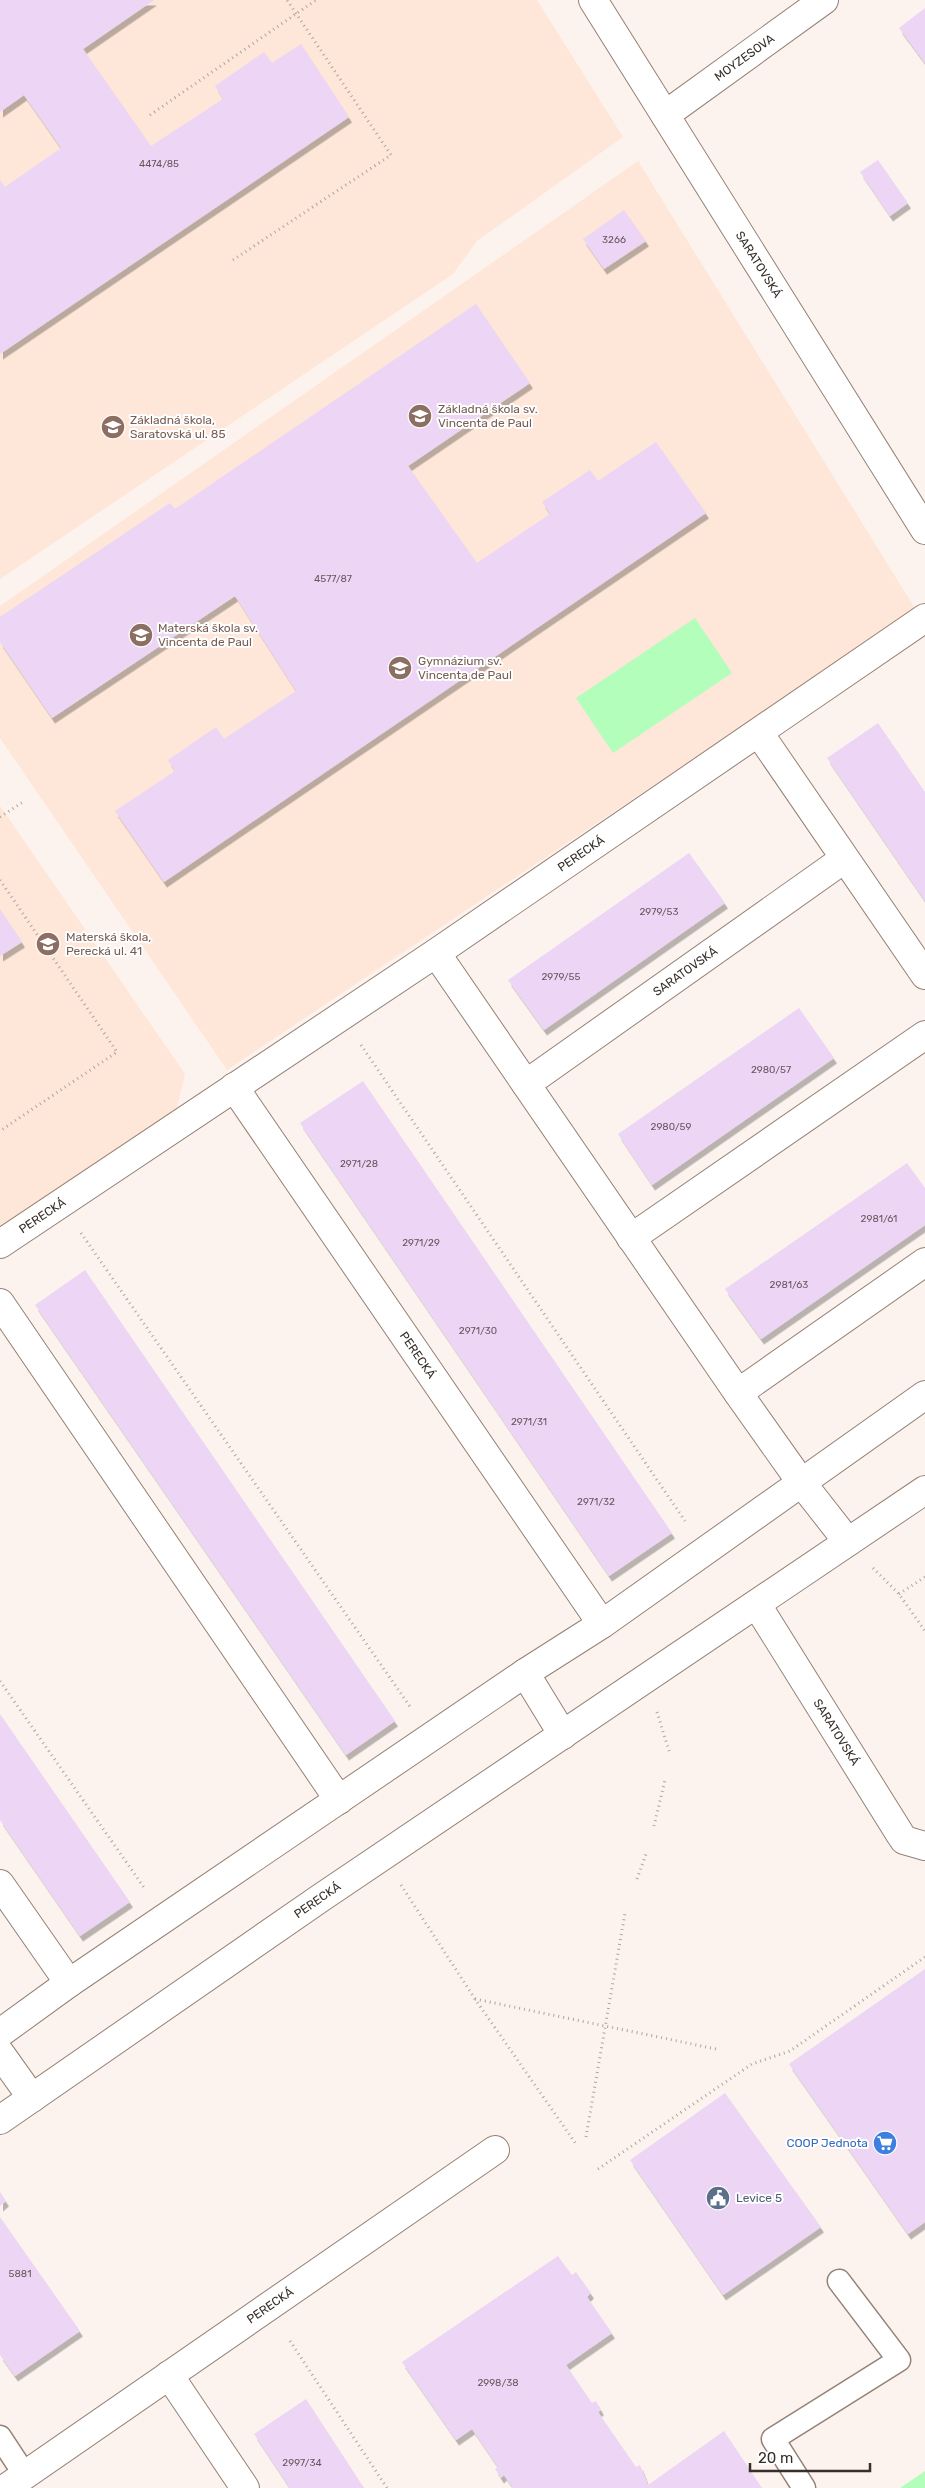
<svg xmlns="http://www.w3.org/2000/svg" width="925" height="2488" font-family="Rubik,sans-serif">
  <style>
    .built { fill: #fee6d8 }
    .green { fill: #b3febb }
    .building { fill: #edd5f5; filter: url(#shadow) }
    .lines { fill: none; stroke-linecap: round; stroke-linejoin: round }
    .service-casing { stroke: #958175; stroke-width: 25 }
    .minor-casing { stroke: #958175; stroke-width: 30 }
    .path { stroke: #aea5a0; stroke-width: 3; stroke-dasharray: 1 4; stroke-linecap: butt }
    .service { stroke: #fff; stroke-width: 22 }
    .minor { stroke: #fff; stroke-width: 28 }
    .labels { text-anchor: middle; dominant-baseline: central; stroke-width: 4; stroke-linejoin: round; paint-order: stroke }
    .number-label { font-size: 10px; fill: #64585d }
    .street-label { font-size: 12px; fill: #372f2a; stroke: #fff }
    .education-label { font-size: 12px; fill: #785e54; stroke: #fff; text-anchor: start }
    .shop-label { font-size: 12px; fill: #366cbe; stroke: #fff; text-anchor: end }
    .service-label { font-size: 12px; fill: #4e5e75; stroke: #fff; text-anchor: start }
  </style>
  <defs>
    <filter id="shadow"><feDropShadow dx="3" dy="5.5" stdDeviation="0" flood-color="#0004"/></filter>
  </defs>
  <rect width="100%" height="100%" fill="#fdf3ee"/>
  <g class="built">
    <polygon points="0,0 537,0 623,137 477,241 453,274 0,579"/>
    <polygon points="638,161 916,610 227,1070 0,738 0,606"/>
    <polygon points="0,806 185,1074 176,1112 0,1227"/>
  </g>
  <g class="green">
    <polygon points="695,618 732,673 613,753 576,698"/>
    <polygon points="925,2471 925,2488 900,2488"/>
  </g>
  <g class="building">
    <polygon points="0,0 154,0 83,49 151,146 223,99 215,86 264,52 272,63 301,44 349,117 0,354 0,180 5,187 61,148 24,95 0,112"/>
    <polygon points="925,8 925,63 899,28"/>
    <polygon points="878,160 908,203 890,216 860,172"/>
    <polygon points="624,210 646,241 604,269 583,239"/>
    <polygon points="476,304 530,383 408,466 477,563 550,514 542,502 590,470 598,481 656,442 706,513 164,882 115,811 175,771 168,760 216,727 224,739 296,691 235,596 52,718 0,642 0,617 170,503 175,509"/>
    <polygon points="878,723 925,792 925,901 827,758"/>
    <polygon points="689,853 725,903 544,1030 508,980"/>
    <polygon points="0,909 22,942 0,956"/>
    <polygon points="799,1008 834,1058 652,1185 618,1134"/>
    <polygon points="363,1081 672,1533 609,1576 300,1123"/>
    <polygon points="907,1163 925,1188 925,1225 761,1339 725,1289"/>
    <polygon points="85,1270 395,1721 346,1755 35,1305"/>
    <polygon points="0,1714 130,1902 80,1936 0,1820"/>
    <polygon points="925,1969 925,2222 908,2234 789,2064"/>
    <polygon points="725,2093 821,2227 723,2295 630,2160"/>
    <polygon points="0,2192 6,2201 0,2206"/>
    <polygon points="0,2217 80,2331 15,2376 0,2355"/>
    <polygon points="558,2256 572,2275 576,2272 591,2293 587,2297 612,2333 566,2365 592,2403 596,2401 601,2410 598,2412 636,2467 640,2465 648,2485 724,2431 762,2488 513,2488 504,2475 501,2478 495,2469 498,2467 472,2429 456,2440 402,2362"/>
    <polygon points="306,2399 364,2488 290,2488 254,2434"/>
  </g>
  <g class="lines">
    <g class="service-casing">
      <g id="service">
        <polyline points="0,2437 25,2475"/>
        <polyline points="804,2488 773,2439 899,2360 839,2281"/>
      </g>
    </g>
    <g class="minor-casing">
      <g id="minor">
        <path id="s1" d="M593,0L925,530"/>
        <path id="s2" d="M665,115L824,0"/>
        <polyline points="759,733 925,975"/>
        <polyline points="436,953 738,1393 801,1482 848,1542"/>
        <path id="s3" d="M526,1084L844,859"/>
        <path id="s4" d="M234,1087L602,1624"/>
        <polyline points="631,1238 925,1035"/>
        <path id="s5" d="M0,1244L436,953L925,618"/>
        <polyline points="0,1303 339,1800"/>
        <polyline points="738,1393 925,1262"/>
        <path id="s6" d="M757,1605L900,1834L904,1840L925,1846"/>
        <polyline points="525,1673 563,1735"/>
        <polyline points="0,1884 69,1983"/>
        <polyline points="0,2033 69,1983 525,1673 602,1624 925,1395"/>
        <polyline points="0,2053 32,2098"/>
        <path id="s7" d="M0,2120L322,1897L925,1490"/>
        <polyline points="169,2375 245,2488"/>
        <path id="s8" d="M6,2488L495,2150"/>
      </g>
    </g>
    <g class="path">
      <polyline points="150,115 316,0"/>
      <polyline points="233,260 391,155 287,0"/>
      <polyline points="0,817 23,802"/>
      <polyline points="0,880 117,1052 0,1131"/>
      <polyline points="361,1045 685,1521"/>
      <polyline points="81,1233 411,1708"/>
      <polyline points="873,1568 899,1594 925,1631"/>
      <polyline points="899,1594 925,1577"/>
      <polyline points="0,1681 145,1889"/>
      <polyline points="657,1712 670,1754"/>
      <polyline points="654,1826 665,1780"/>
      <polyline points="637,1879 646,1854"/>
      <polyline points="401,1885 475,1999 576,2144"/>
      <polyline points="475,1999 716,2049"/>
      <polyline points="586,2137 625,1913"/>
      <polyline points="598,2169 752,2064 790,2051 925,1957"/>
      <polyline points="290,2341 387,2488"/>
    </g>
    <use href="#service" class="service"/>
    <use href="#minor" class="minor"/>
  </g>
  <defs>
    <g id="school-disc" transform="scale(1.25)"><circle r="9.5" fill="#8d6e63" stroke="#fff"/><path d="M0-5L7-2L0 1L-7-2ZM-4 1L0 2.5L4 1V4Q0 6-4 4Z" fill="#fff"/></g>
    <g id="supermarket-disc" transform="scale(1.25)"><circle r="9.5" fill="#3f7fe0" stroke="#fff"/><path d="M-6-5.5h2.5l.6 2H6L4.5 2H-2.5L-4.4-4H-6ZM-1.5 3.2a1.3 1.3 0 1 0 .1 0ZM3 3.2a1.3 1.3 0 1 0 .1 0Z" fill="#fff"/></g>
    <g id="civic-disc" transform="scale(1.25)"><circle r="9.5" fill="#5c6f8a" stroke="#fff"/><path d="M-.6-6.5H3V-4.5H.6V-3L4-1V1h2V6H-6V1h2V-1L-.6-3ZM-1.2 2.5V6h2.4V2.5Z" fill="#fff"/></g>
  </defs>
  <g fill-rule="evenodd">
    <use href="#school-disc" x="420" y="416"/>
    <use href="#school-disc" x="113" y="427"/>
    <use href="#school-disc" x="141" y="635"/>
    <use href="#school-disc" x="400" y="668"/>
    <use href="#school-disc" x="48" y="944"/>
    <use href="#supermarket-disc" x="885" y="2143"/>
    <use href="#civic-disc" x="718" y="2198"/>
  </g>
  <g class="labels">
    <g class="number-label">
      <text x="159" y="164">4474/85</text>
      <text x="614" y="240">3266</text>
      <text x="333" y="579">4577/87</text>
      <text x="659" y="912">2979/53</text>
      <text x="561" y="977">2979/55</text>
      <text x="771" y="1070">2980/57</text>
      <text x="671" y="1127">2980/59</text>
      <text x="359" y="1164">2971/28</text>
      <text x="879" y="1219">2981/61</text>
      <text x="421" y="1243">2971/29</text>
      <text x="789" y="1285">2981/63</text>
      <text x="478" y="1331">2971/30</text>
      <text x="529" y="1422">2971/31</text>
      <text x="596" y="1502">2971/32</text>
      <text x="20" y="2274">5881</text>
      <text x="498" y="2383">2998/38</text>
      <text x="302" y="2463">2997/34</text>
    </g>
    <g class="street-label">
      <text stroke="none"><textPath href="#s2" startOffset="98">MOYZESOVA</textPath></text>
      <text stroke="none"><textPath href="#s1" startOffset="312">SARATOVSKÁ</textPath></text>
      <text stroke="none"><textPath href="#s5" startOffset="700">PERECKÁ</textPath></text>
      <text stroke="none"><textPath href="#s3" startOffset="195">SARATOVSKÁ</textPath></text>
      <text stroke="none"><textPath href="#s5" startOffset="51">PERECKÁ</textPath></text>
      <text stroke="none"><textPath href="#s4" startOffset="325">PERECKÁ</textPath></text>
      <text stroke="none"><textPath href="#s6" startOffset="150">SARATOVSKÁ</textPath></text>
      <text stroke="none"><textPath href="#s7" startOffset="386">PERECKÁ</textPath></text>
      <text stroke="none"><textPath href="#s8" startOffset="321">PERECKÁ</textPath></text>
    </g>
    <g class="education-label">
      <text x="438" y="409">Základná škola sv.<tspan x="438" dy="14">Vincenta de Paul</tspan></text>
      <text x="130" y="420">Základná škola,<tspan x="130" dy="14">Saratovská ul. 85</tspan></text>
      <text x="158" y="628">Materská škola sv.<tspan x="158" dy="14">Vincenta de Paul</tspan></text>
      <text x="418" y="661">Gymnázium sv.<tspan x="418" dy="14">Vincenta de Paul</tspan></text>
      <text x="66" y="937">Materská škola,<tspan x="66" dy="14">Perecká ul. 41</tspan></text>
    </g>
    <g class="shop-label">
      <text x="868" y="2143">COOP Jednota</text>
    </g>
    <g class="service-label">
      <text x="736" y="2198">Levice 5</text>
    </g>
  </g>
  <path d="M750 2463v8h120v-8" fill="none" stroke="#372f2a" stroke-width="2.5"/>
  <text x="758" y="2463" font-size="15" fill="#372f2a" stroke="#ffffff" stroke-width="4" paint-order="stroke">20 m</text>
</svg>
